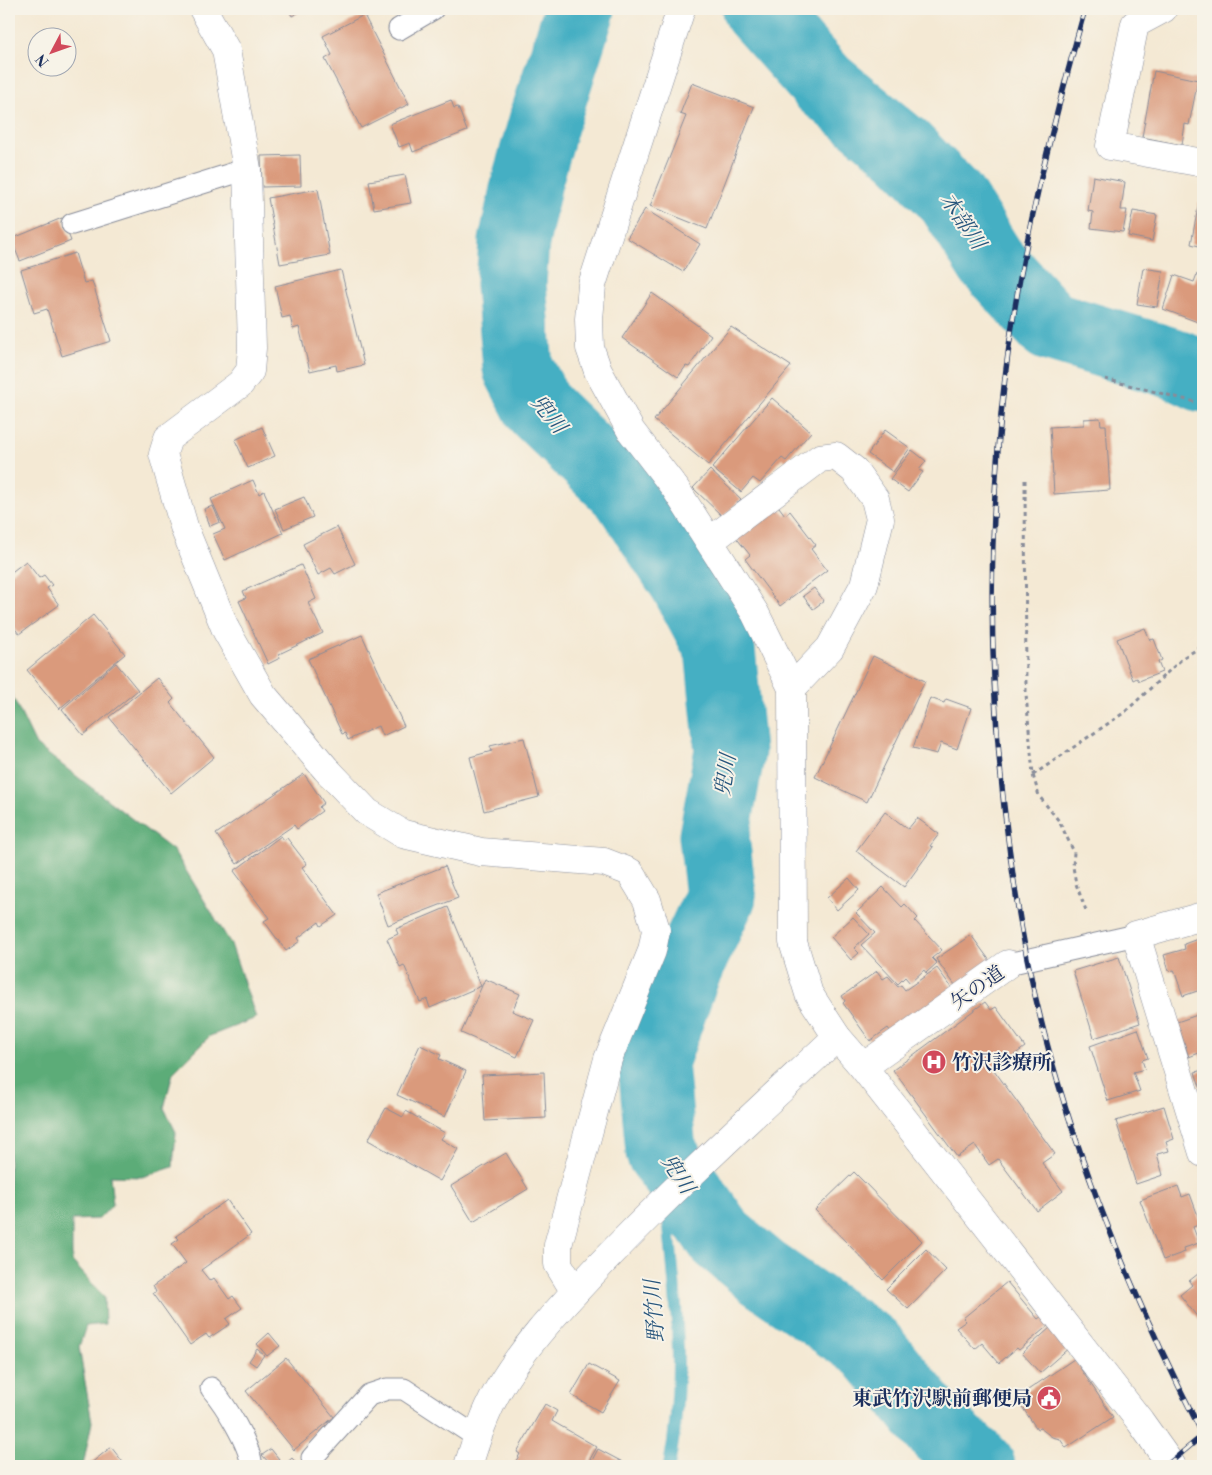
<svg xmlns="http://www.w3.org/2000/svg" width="1212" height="1475" font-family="'Libre Bodoni','Noto Serif JP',serif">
  <rect width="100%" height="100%" fill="#f7f3e8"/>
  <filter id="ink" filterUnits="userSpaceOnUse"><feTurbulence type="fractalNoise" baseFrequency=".02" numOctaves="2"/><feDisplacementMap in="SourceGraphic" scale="10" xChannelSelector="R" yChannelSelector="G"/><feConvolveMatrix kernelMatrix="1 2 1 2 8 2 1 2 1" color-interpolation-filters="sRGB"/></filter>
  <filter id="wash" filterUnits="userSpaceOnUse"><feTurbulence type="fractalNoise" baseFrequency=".0096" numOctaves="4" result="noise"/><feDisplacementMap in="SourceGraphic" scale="20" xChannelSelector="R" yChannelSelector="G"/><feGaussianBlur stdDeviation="1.12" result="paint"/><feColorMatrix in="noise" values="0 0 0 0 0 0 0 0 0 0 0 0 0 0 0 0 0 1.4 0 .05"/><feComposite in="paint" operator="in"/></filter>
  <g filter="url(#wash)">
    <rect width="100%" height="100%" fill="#f4e9d4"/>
    <!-- forest -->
    <polygon fill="#5bac78" stroke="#3b6e6b" points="9,689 36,745 174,851 231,944 256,1018 210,1036 173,1073 164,1108 176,1132 173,1167 142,1177 110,1176 113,1204 99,1219 72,1220 72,1261 104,1297 105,1324 86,1326 79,1347 92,1422 83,1466 9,1466"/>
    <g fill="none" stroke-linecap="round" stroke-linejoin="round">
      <!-- stream -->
      <path stroke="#44afc3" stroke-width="12" d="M661 1152C671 1255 689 1364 669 1466"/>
      <!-- river -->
      <g stroke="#44afc3" stroke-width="71">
        <polyline points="580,9 545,118 527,181 514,242 511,284 518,368 539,409 627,494 684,581 720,649 730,751 714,836 721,896 684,975 653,1062 661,1152 721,1238 763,1273 870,1347 935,1426 980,1466"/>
        <polyline points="757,9 824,84 904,150 951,198 991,262 1050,326 1178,365 1203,377"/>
      </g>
    </g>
    <g id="blocks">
      <!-- building -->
      <g fill="#da9a7b">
        <polygon points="288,9 305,9 292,16"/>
        <polygon points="364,15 409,104 361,128 325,59 332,55 323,36"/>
        <polygon points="1154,71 1198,80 1189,125 1185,124 1182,145 1142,137"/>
        <polygon points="692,83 754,107 707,229 650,206 686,116 680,114"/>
        <polygon points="451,100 454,108 458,107 467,131 413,152 410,143 399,147 390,124"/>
        <polygon points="300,155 301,186 262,187 261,156"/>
        <polygon points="405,175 411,203 374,209 369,181"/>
        <polygon points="1093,176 1125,182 1121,210 1127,210 1123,232 1091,228 1093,212 1088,211"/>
        <polygon points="318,189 330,255 280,264 268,198"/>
        <polygon points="1199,202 1203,203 1203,247 1191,244"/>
        <polygon points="645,209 700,244 683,272 627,238"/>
        <polygon points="1133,211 1157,215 1152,241 1128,236"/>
        <polygon points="62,218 71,241 20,261 11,239"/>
        <polygon points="75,253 84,283 92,281 111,341 62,356 47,309 34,313 21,270"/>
        <polygon points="1143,268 1163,271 1157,307 1137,304"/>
        <polygon points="341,270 364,365 337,371 336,365 310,371 299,327 293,329 290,316 282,318 275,286"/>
        <polygon points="1197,274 1203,277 1203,324 1163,309 1174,275 1194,282"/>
        <polygon points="652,293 711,335 689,367 686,366 678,377 622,338"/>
        <polygon points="731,327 791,366 708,465 654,420"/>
        <polygon points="772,398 811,432 786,461 782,458 760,483 753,478 741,492 712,468"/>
        <polygon points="1100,418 1101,425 1106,425 1110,490 1054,494 1050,427 1084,425 1084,419"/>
        <polygon points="262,427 275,456 248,468 235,440"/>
        <polygon points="885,430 910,448 893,472 868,454"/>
        <polygon points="912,450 926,461 919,470 923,472 908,492 890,479"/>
        <polygon points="710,470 741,499 723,517 693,488"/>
        <polygon points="253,480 259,494 264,491 283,533 225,560 213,534 225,529 211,499"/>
        <polygon points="304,497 313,517 284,529 275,509"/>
        <polygon points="776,503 785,515 790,511 816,545 811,549 827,570 780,606 745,559 750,555 734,535"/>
        <polygon points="213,506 220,522 210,526 204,509"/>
        <polygon points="337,527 355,564 335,574 331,568 318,575 303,544"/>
        <polygon points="26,561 39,578 44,575 52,585 47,588 59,605 19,634 9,621 9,574"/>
        <polygon points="301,565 316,599 308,603 323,633 279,654 280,658 268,664 239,601 246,598 243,591"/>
        <polygon points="814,588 824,601 813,609 803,596"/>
        <polygon points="93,615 125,654 59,709 27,670"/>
        <polygon points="1145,628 1150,640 1154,639 1162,660 1158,662 1162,672 1139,681 1137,678 1133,680 1117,639"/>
        <polygon points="362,635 404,726 382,736 378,726 348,740 345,733 342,734 308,659"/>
        <polygon points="873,656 925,681 867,802 815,777"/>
        <polygon points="116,663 138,690 83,735 62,709"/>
        <polygon points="157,678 174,699 170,703 214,757 171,793 109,717"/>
        <polygon points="930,698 944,703 946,699 971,708 957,749 941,743 937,754 913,748"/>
        <polygon points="524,738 539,797 484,811 470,757 492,751 490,746"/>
        <polygon points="304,774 324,803 319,807 322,811 297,829 294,825 237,864 216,834"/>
        <polygon points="885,812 908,829 917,818 939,834 930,846 933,847 904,887 856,851"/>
        <polygon points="281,836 284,840 287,838 307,864 302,867 337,915 321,926 319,922 298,938 300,941 286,951 264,921 269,918 234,871"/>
        <polygon points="445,866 458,898 388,925 376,893"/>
        <polygon points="849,878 859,890 837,910 827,898"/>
        <polygon points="883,887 902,907 905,904 918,918 915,921 942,950 932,958 937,963 926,973 924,970 910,983 905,977 898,984 861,945 875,933 856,913"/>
        <polygon points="448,907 481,986 430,1008 427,999 420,1002 404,965 400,967 387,939 398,934 396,929"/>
        <polygon points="853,917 869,934 854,948 859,953 851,960 831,937"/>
        <polygon points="971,935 993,965 958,989 936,959"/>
        <polygon points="1203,937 1203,989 1183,996 1174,970 1169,971 1164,955 1185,949 1184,944"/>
        <polygon points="1119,957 1140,1023 1094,1038 1073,971"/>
        <polygon points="937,968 955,992 894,1036 888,1028 870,1041 843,1003 845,1001 842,996 877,971 883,979 888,976 898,987 901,985 905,990"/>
        <polygon points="485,979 520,994 512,1011 534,1020 517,1057 461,1033"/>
        <polygon points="985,1002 991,1010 996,1007 1025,1047 994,1070 1055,1154 1042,1163 1063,1191 1037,1211 998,1159 989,1165 975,1145 957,1157 893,1070"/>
        <polygon points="1203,1013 1203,1063 1199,1053 1189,1057 1177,1022"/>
        <polygon points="1138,1029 1148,1058 1142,1060 1145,1069 1133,1072 1140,1091 1108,1101 1090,1046"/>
        <polygon points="420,1045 441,1055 439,1059 466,1071 445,1117 397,1095"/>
        <polygon points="1203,1070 1203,1095 1195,1072"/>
        <polygon points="544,1072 546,1118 485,1121 482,1075"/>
        <polygon points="1164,1106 1174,1139 1166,1142 1169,1151 1157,1154 1163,1175 1136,1184 1116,1121"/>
        <polygon points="386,1108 403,1117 406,1111 445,1133 441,1139 458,1149 440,1181 368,1140"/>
        <polygon points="506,1153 528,1189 473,1222 451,1186"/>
        <polygon points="854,1172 922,1241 883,1280 815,1210"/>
        <polygon points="1178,1186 1182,1197 1190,1194 1201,1224 1193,1227 1199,1243 1184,1248 1185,1252 1163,1260 1140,1200"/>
        <polygon points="227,1200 251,1234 201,1270 210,1281 214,1278 229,1299 233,1296 242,1308 226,1319 230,1324 209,1338 206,1334 190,1345 153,1293 156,1292 153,1286 186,1263 172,1244 179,1239 176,1236"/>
        <polygon points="926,1249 946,1270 908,1309 886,1289"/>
        <polygon points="1203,1270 1203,1324 1180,1295 1192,1285 1189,1281"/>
        <polygon points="1007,1282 1038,1319 1042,1316 1049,1325 1019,1350 1017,1348 999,1363 982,1343 975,1349 956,1328 966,1321 963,1318"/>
        <polygon points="1051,1327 1070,1347 1040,1373 1022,1353"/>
        <polygon points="269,1333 280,1346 267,1356 257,1344"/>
        <polygon points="257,1349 264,1355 256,1366 249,1361"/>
        <polygon points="286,1358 334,1417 294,1450 246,1391"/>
        <polygon points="1074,1359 1113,1417 1066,1448 1060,1439 1052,1437 1040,1428 1037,1429 1016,1398"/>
        <polygon points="589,1364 620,1381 601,1412 571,1395"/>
        <polygon points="545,1404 557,1411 552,1421 597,1447 586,1466 513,1466 520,1454 517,1452"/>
        <polygon points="111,1447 126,1466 92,1466 90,1464"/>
        <polygon points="271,1449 279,1459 271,1465 262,1455"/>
        <polygon points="598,1449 630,1466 589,1466"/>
        <polygon points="292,1458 299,1466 283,1466"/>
      </g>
    </g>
  </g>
  <g filter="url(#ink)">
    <use href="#blocks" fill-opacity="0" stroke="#888c99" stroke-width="1"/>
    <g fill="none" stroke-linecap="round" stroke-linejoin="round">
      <defs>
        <g id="service">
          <polyline points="399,29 433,9"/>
          <polyline points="72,224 247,169"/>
          <polyline points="1008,964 1136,935"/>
          <path d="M211 1388C226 1406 249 1443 252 1466"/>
          <polyline points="312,1458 369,1395 387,1389 404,1389 477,1437"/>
        </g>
        <g id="minor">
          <polyline points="203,9 226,50 247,169 252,348 250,371 240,384 168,438 163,454 185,530 226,630 263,695 326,769 367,812 403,834 481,852 604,862 630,872 647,900 656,930 652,951 608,1059 558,1245 558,1264 575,1292"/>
          <polyline points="681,9 592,285 589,319 590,348 598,371 631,431 675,488 755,613 792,688 793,942 809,994 837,1037 863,1067 1140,1421 1172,1466"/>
          <polyline points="1163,9 1135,24 1110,146 1203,163"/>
          <polyline points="710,541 820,458 836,456 854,470 875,499 880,519 864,585 830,648 792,688"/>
          <polyline points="1203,916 1136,935 1203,1153"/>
          <polyline points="863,1067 1008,964"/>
        </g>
        <path id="tertiary" d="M468 1466C476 1441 484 1415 497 1392 524 1344 565 1303 602 1263 677 1185 758 1111 837 1037"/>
      </defs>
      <!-- service casing -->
      <use href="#service" stroke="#888c99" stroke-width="23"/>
      <!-- minor casing -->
      <use href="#minor" stroke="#888c99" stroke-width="29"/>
      <!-- tertiary casing -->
      <use href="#tertiary" stroke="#888c99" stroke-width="29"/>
      <!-- path -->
      <g stroke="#888c99" stroke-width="3" stroke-dasharray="4 4" stroke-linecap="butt">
        <polyline points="1105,379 1203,404"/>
        <polyline points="1025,480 1026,694 1033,775 1039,796 1059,821 1074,852 1073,867 1076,884 1087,913"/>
        <polyline points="1033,775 1125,712 1184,657 1203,646"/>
      </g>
      <!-- service -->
      <use href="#service" stroke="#fff" stroke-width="21"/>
      <!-- minor -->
      <use href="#minor" stroke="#fff" stroke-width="28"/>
      <!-- tertiary -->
      <use href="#tertiary" stroke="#fff" stroke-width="28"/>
      <defs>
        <g id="rail">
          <path d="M1085 9C1052 127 1021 247 1006 369 982 565 990 765 1027 958 1060 1124 1126 1284 1203 1435"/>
          <polyline points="1166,1466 1203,1435"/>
        </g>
      </defs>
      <!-- rail casing -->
      <use href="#rail" stroke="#1b2f5e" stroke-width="5.5"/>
      <!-- rail -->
      <use href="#rail" stroke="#f7f3e8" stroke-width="4" stroke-dasharray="11" stroke-linecap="butt"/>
    </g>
  </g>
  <!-- icons -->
  <defs>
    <symbol id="hospital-disc" viewBox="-11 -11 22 22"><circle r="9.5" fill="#d1495b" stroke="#f7f3e8"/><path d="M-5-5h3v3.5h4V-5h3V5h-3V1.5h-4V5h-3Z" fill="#fff"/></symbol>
    <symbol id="civic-disc" viewBox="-11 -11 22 22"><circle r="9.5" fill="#d1495b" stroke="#f7f3e8"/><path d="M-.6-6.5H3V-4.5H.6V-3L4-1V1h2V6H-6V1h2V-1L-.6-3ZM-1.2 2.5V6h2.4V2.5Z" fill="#fff"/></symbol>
  </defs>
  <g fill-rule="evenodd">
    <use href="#hospital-disc" x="920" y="1048" width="28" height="28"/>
    <use href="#civic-disc" x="1035" y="1384" width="28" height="28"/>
  </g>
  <g text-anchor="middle" stroke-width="4" stroke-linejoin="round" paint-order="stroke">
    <!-- street labels -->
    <g font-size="20" fill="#1b2f5e" stroke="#f7f3e8">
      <text transform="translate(977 987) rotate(-35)" y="7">矢の道</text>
    </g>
    <!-- poi labels -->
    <g font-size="20" font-weight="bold" fill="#1b2f5e" stroke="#f7f3e8" text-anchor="start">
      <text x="952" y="1069">竹沢診療所</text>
      <text x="1032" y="1405" text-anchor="end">東武竹沢駅前郵便局</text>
    </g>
    <!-- water labels -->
    <g font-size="21" font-style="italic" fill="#27557c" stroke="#f7f3e8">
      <text transform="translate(963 221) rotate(56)" y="7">木部川</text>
      <text transform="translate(549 414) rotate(51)" y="7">兜川</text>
      <text transform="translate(725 775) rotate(-81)" y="7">兜川</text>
      <text transform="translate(678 1174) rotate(57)" y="7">兜川</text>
      <text transform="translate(654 1311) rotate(-94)" y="7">野竹川</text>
    </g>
  </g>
  <!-- margin -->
  <rect width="1212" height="1475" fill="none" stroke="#f7f3e8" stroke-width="30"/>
  <!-- north arrow -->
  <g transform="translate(52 52) rotate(229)"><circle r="24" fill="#f7f3e8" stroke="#9fa5b1"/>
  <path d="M0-4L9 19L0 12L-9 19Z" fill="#d1495b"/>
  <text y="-8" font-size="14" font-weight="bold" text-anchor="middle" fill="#1b2f5e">N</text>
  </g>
</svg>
